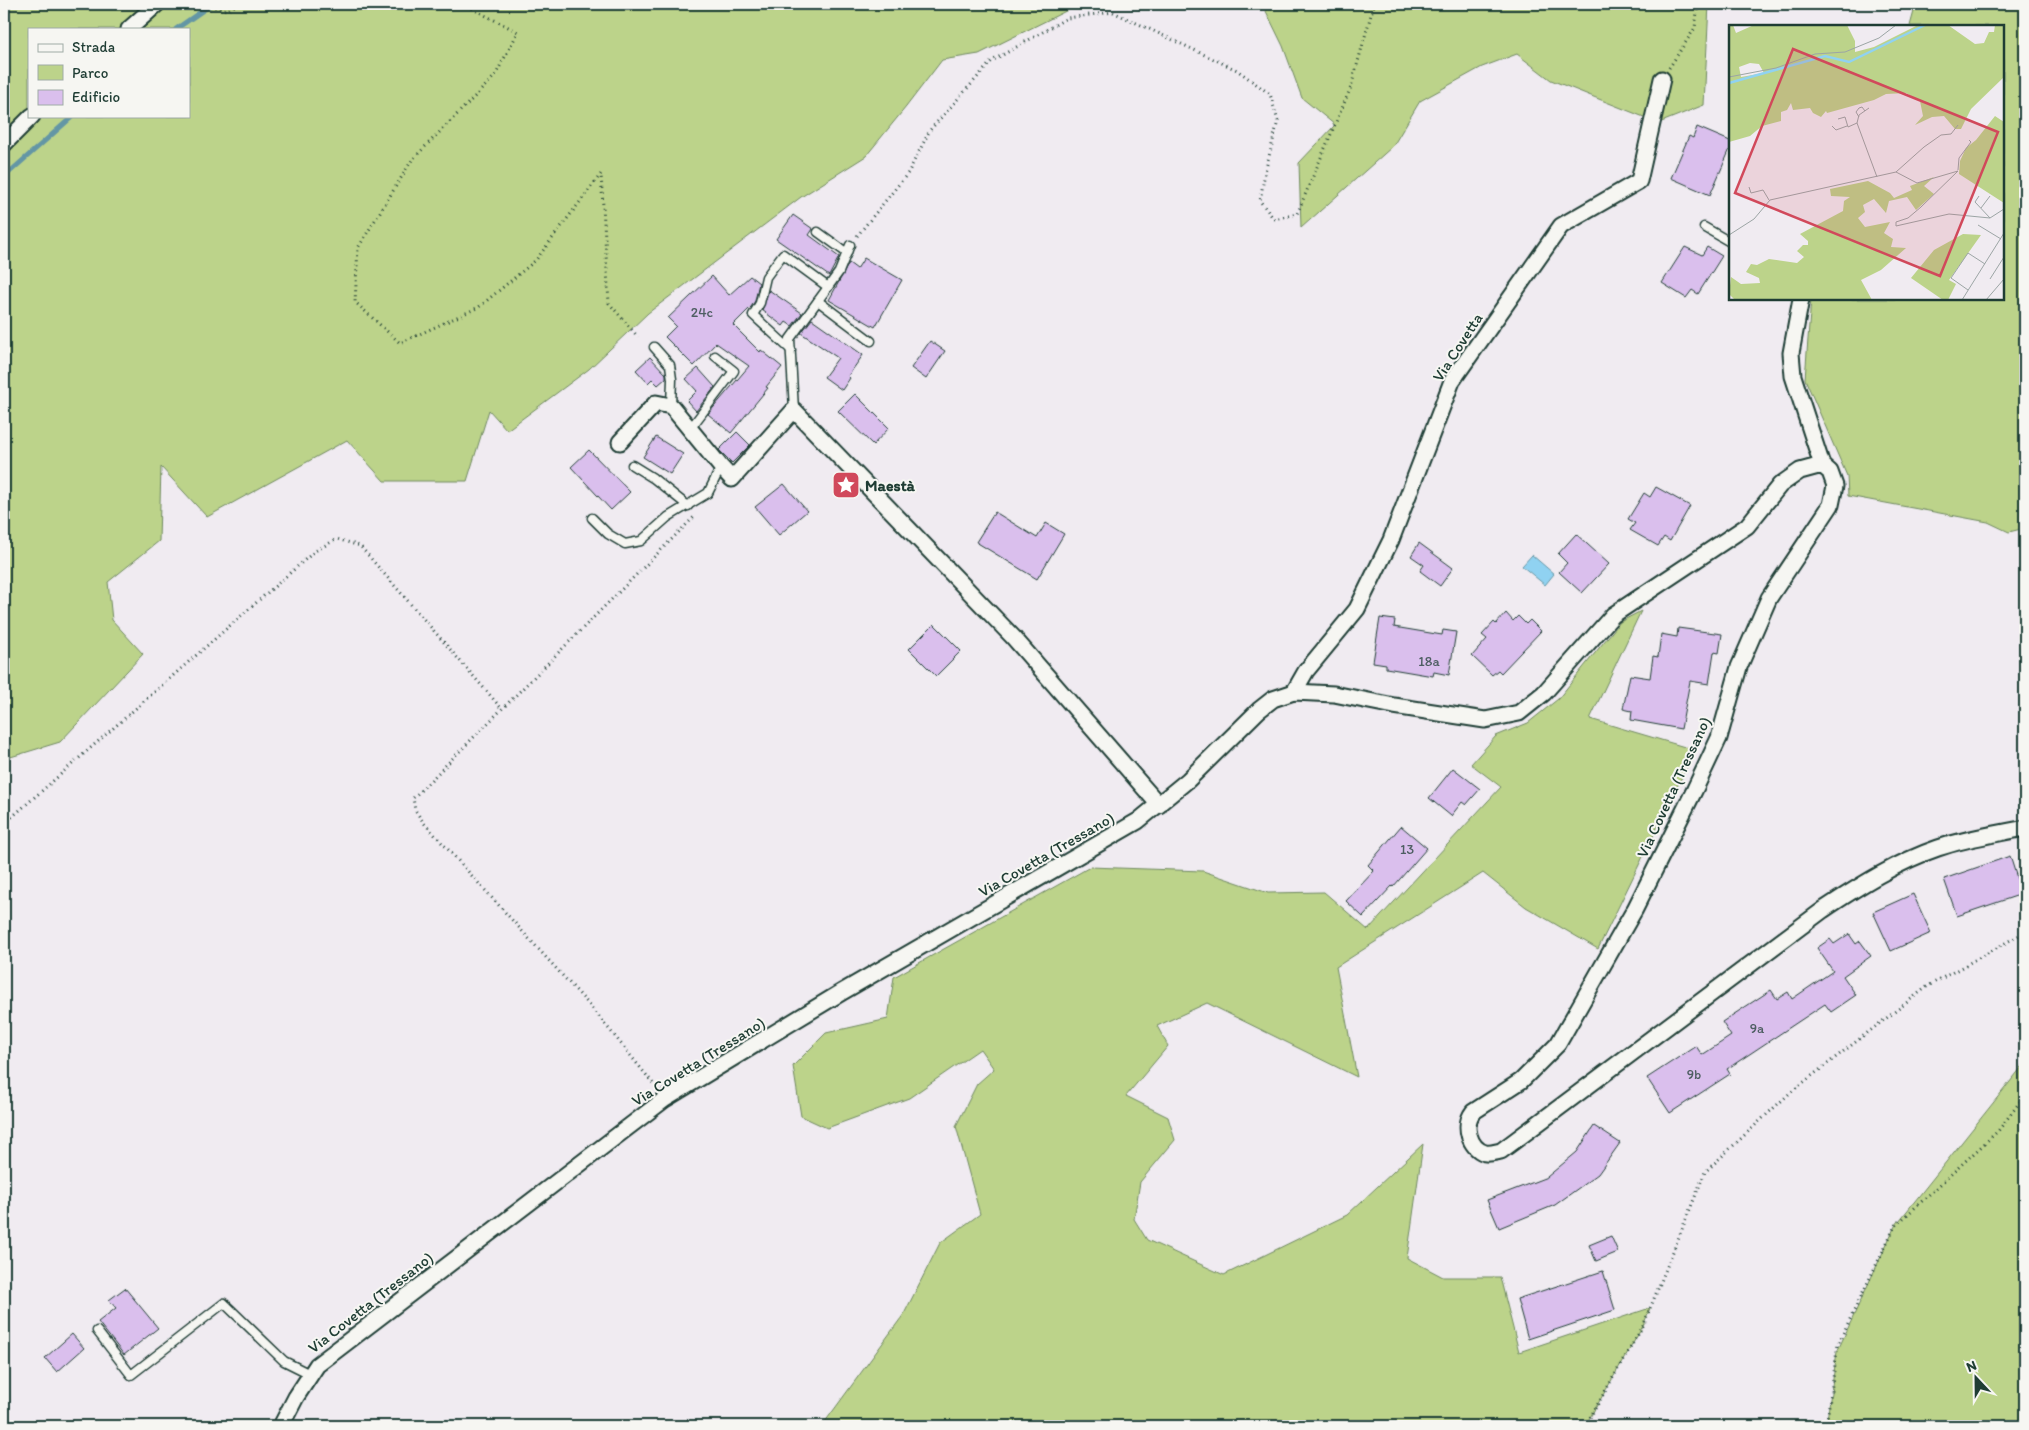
<svg xmlns="http://www.w3.org/2000/svg" width="2029" height="1430" font-family="Itim,sans-serif">
  <rect width="100%" height="100%" fill="#f0ebf1"/>
  <filter id="ink" filterUnits="userSpaceOnUse"><feTurbulence type="fractalNoise" baseFrequency=".02" numOctaves="2"/><feDisplacementMap in="SourceGraphic" scale="10" xChannelSelector="R" yChannelSelector="G"/><feConvolveMatrix kernelMatrix="1 2 1 2 8 2 1 2 1" color-interpolation-filters="sRGB"/></filter>
  <g filter="url(#ink)">
    <!-- green -->
    <g fill="#bcd38a" stroke="#6e885f" fill-rule="evenodd">
      <path d="M4 4H1080L979 54 942 60 906 107 866 156 801 197 648 313 589 369 507 430 489 410 467 481H384L347 440 207 517 161 467 159 541 108 582 112 620 143 654 60 742 4 759ZM29 29H189V116H29Z"/>
      <polygon points="1251,4 1709,4 1704,105 1659,123 1551,80 1517,54 1482,67 1420,101 1393,146 1301,228 1299,163 1335,125 1302,98 1283,46 1264,7"/>
      <polygon points="1916,4 2025,4 2025,528 2009,532 1988,522 1848,496 1847,476 1805,379 1811,299 2003,299 2003,26 1910,26"/>
      <polygon points="1641,611 1590,719 1695,750 1598,949 1526,907 1483,873 1336,967 1357,1077 1207,1003 1157,1026 1168,1046 1126,1096 1168,1117 1175,1140 1140,1182 1134,1219 1147,1240 1224,1275 1347,1215 1423,1144 1407,1258 1443,1277 1500,1277 1519,1352 1650,1308 1643,1326 1585,1426 822,1426 904,1314 940,1243 980,1214 956,1126 977,1084 994,1069 980,1049 909,1098 827,1128 801,1116 793,1066 826,1033 888,1019 894,977 1090,867 1203,871 1268,893 1324,892 1368,930 1501,787 1471,764 1496,736 1528,723 1558,699 1620,622"/>
      <polygon points="2025,1063 2025,1426 1826,1426 1837,1352 1895,1226"/>
    </g>
    <!-- water -->
    <polygon fill="#90d2f1" stroke="#6396a5" points="1532,555 1554,574 1545,585 1522,566"/>
    <g fill="none" stroke-linecap="round" stroke-linejoin="round">
      <!-- stream -->
      <g stroke="#6396a5" stroke-width="5">
        <polyline points="176,29 212,4"/>
        <polyline points="4,177 73,116"/>
      </g>
    </g>
    <!-- building -->
    <g fill="#dabfed" stroke="#1f3d34">
      <polygon points="1697,127 1730,141 1730,149 1710,195 1671,178 1689,136 1693,138"/>
      <polygon points="793,215 813,229 809,235 839,257 829,276 776,239"/>
      <polygon points="1685,247 1702,255 1707,247 1722,256 1698,294 1692,290 1686,298 1662,283"/>
      <polygon points="864,258 902,280 875,327 829,300 849,263 857,269"/>
      <polygon points="712,276 729,295 750,276 759,283 755,301 751,307 733,325 760,352 761,350 782,367 766,387 768,388 731,433 708,414 749,366 716,343 694,366 665,337 676,326 668,318"/>
      <polygon points="769,290 802,313 792,326 786,322 783,326 762,310"/>
      <polygon points="812,319 863,355 848,376 850,378 842,390 824,377 838,358 801,333"/>
      <polygon points="930,341 945,351 926,379 911,368"/>
      <polygon points="650,357 666,374 666,378 658,385 652,379 648,383 636,370"/>
      <polygon points="698,368 715,387 696,411 687,401 697,391 686,379"/>
      <polygon points="855,394 889,428 873,445 838,411"/>
      <polygon points="737,432 750,445 732,463 719,450"/>
      <polygon points="656,437 683,454 670,474 643,457"/>
      <polygon points="589,450 630,492 611,510 571,467"/>
      <polygon points="784,484 807,511 779,535 755,507"/>
      <polygon points="1656,487 1690,506 1670,541 1664,537 1658,546 1630,530 1635,523 1628,519 1644,493 1650,497"/>
      <polygon points="995,512 1037,538 1046,523 1064,534 1037,579 976,542"/>
      <polygon points="1576,534 1609,564 1582,593 1559,572 1567,563 1558,554"/>
      <polygon points="1419,543 1453,568 1440,586 1420,571 1424,565 1411,556"/>
      <polygon points="1506,613 1513,621 1518,616 1526,624 1530,620 1541,631 1501,673 1498,670 1492,675 1472,656 1487,639 1482,635 1494,622 1496,624"/>
      <polygon points="1380,618 1395,620 1394,627 1442,635 1443,630 1456,632 1449,675 1434,672 1433,676 1386,668 1386,664 1373,662"/>
      <polygon points="934,624 961,651 936,676 909,649"/>
      <polygon points="1678,628 1722,634 1719,653 1714,652 1709,684 1690,681 1681,729 1631,720 1632,711 1623,709 1630,675 1650,678 1653,656 1658,657 1661,634 1677,637"/>
      <polygon points="1453,768 1480,789 1466,805 1462,802 1451,816 1429,798"/>
      <polygon points="1401,826 1427,848 1393,887 1392,886 1363,917 1346,901 1374,871 1368,865"/>
      <polygon points="2010,856 2022,894 1957,916 1944,879"/>
      <polygon points="1913,894 1931,933 1891,951 1873,912"/>
      <polygon points="1849,934 1856,944 1860,941 1871,956 1843,976 1856,995 1831,1012 1825,1004 1727,1069 1730,1074 1670,1113 1647,1078 1696,1046 1702,1055 1731,1036 1722,1022 1771,990 1777,999 1788,992 1792,999 1833,971 1817,948 1830,939 1834,944"/>
      <polygon points="1594,1126 1620,1143 1598,1174 1555,1205 1499,1228 1487,1200 1547,1177 1577,1152"/>
      <polygon points="1611,1236 1618,1252 1596,1261 1589,1245"/>
      <polygon points="1603,1271 1615,1310 1528,1339 1517,1299"/>
      <polygon points="125,1288 158,1328 124,1355 98,1322 116,1308 109,1300"/>
      <polygon points="72,1334 84,1348 57,1372 45,1358"/>
    </g>
    <g fill="none" stroke-linecap="round" stroke-linejoin="round">
      <defs>
        <g id="service">
          <polyline points="1704,227 1730,242"/>
          <polyline points="818,232 847,253"/>
          <polyline points="818,301 871,341"/>
          <polyline points="654,347 670,365 672,379 671,406"/>
          <polyline points="791,350 753,315 760,303 766,277 783,254 828,287"/>
          <polyline points="794,410 790,339 839,272 850,245"/>
          <polyline points="690,429 734,371 715,356"/>
          <polyline points="632,465 653,478 688,506"/>
          <polyline points="592,518 608,534 625,544 641,541 668,517 708,493 721,467"/>
          <polyline points="97,1331 131,1375 224,1303 284,1361 310,1374"/>
        </g>
        <g id="minor">
          <polyline points="129,29 157,4"/>
          <polyline points="4,144 32,116"/>
          <polyline points="1801,299 1791,353 1793,376 1822,465"/>
          <polyline points="620,442 656,403 671,406 721,467 732,479 794,410 1013,637 1159,805"/>
          <polyline points="1294,692 1306,671 1357,609 1391,540 1452,381 1561,226 1639,181 1662,79"/>
          <path d="M281 1426 296 1397 317 1365 665 1099 842 992 1138 821 1188 780 1259 710 1273 699 1294 692 1334 694 1394 706 1485 720 1519 713 1544 693 1613 615 1747 526 1780 485 1800 471 1822 465 1830 472 1835 486 1831 505 1769 598 1739 667 1719 738 1694 791 1635 909 1558 1044 1521 1081 1473 1112C1463 1125 1469 1148 1485 1153 1490 1154 1496 1152 1501 1151L1823 910C1859 886 1897 862 1938 848 1966 838 1997 834 2025 828"/>
        </g>
      </defs>
      <!-- service casing -->
      <use href="#service" stroke="#1f3d34" stroke-width="11"/>
      <!-- minor casing -->
      <use href="#minor" stroke="#1f3d34" stroke-width="19"/>
      <!-- path -->
      <g stroke="#1f3d34" stroke-width="3" stroke-dasharray="1 4" stroke-linecap="butt">
        <polyline points="200,4 228,10 237,4"/>
        <polyline points="463,4 518,32 495,76 412,160 358,248 355,302 400,343 479,307 536,260 601,174 609,303 638,337"/>
        <polyline points="1669,68 1695,28 1698,4"/>
        <polyline points="857,236 908,173 930,130 992,61 1067,18 1113,12 1237,70 1270,94 1278,121 1265,172 1260,201 1274,219 1297,214 1351,87 1374,4"/>
        <polyline points="4,824 315,551 337,539 360,546 502,709"/>
        <polyline points="656,1087 592,1008 424,823 415,810 413,798 694,517"/>
        <polyline points="1585,1426 1643,1326 1705,1172 1791,1092 1928,986 2025,932"/>
        <polyline points="1826,1426 1838,1344 1895,1226 1998,1131 2025,1095"/>
      </g>
      <!-- service -->
      <use href="#service" stroke="#f6f6f2" stroke-width="8"/>
      <!-- minor -->
      <use href="#minor" stroke="#f6f6f2" stroke-width="15"/>
    </g>
  </g>
  <!-- icons -->
  <defs>
    <symbol id="sight-square" viewBox="-11 -11 22 22"><rect x="-9" y="-9" width="18" height="18" rx="4" fill="#d1495b" stroke="#f6f6f2"/><path d="M0-6L1.8-2.2L6-1.7L2.9 1.2L3.7 5.4L0 3.3L-3.7 5.4L-2.9 1.2L-6-1.7L-1.8-2.2Z" fill="#fff"/></symbol>
  </defs>
  <g fill-rule="evenodd">
    <use href="#sight-square" x="830" y="469" width="32" height="32"/>
  </g>
  <g text-anchor="middle" stroke-width="4" stroke-linejoin="round" paint-order="stroke">
    <!-- number labels -->
    <g font-size="14" fill="#4e5e62">
      <text x="702" y="317">24c</text>
      <text x="1429" y="666">18a</text>
      <text x="1407" y="854">13</text>
      <text x="1757" y="1033">9a</text>
      <text x="1694" y="1079">9b</text>
    </g>
    <!-- street labels -->
    <g font-size="16" fill="#1f3d34" stroke="#f6f6f2">
      <text transform="translate(1457 347) rotate(-57)" y="6">Via Covetta</text>
      <text transform="translate(1673 787) rotate(-65)" y="6">Via Covetta (Tressano)</text>
      <text transform="translate(1046 854) rotate(-30)" y="6">Via Covetta (Tressano)</text>
      <text transform="translate(698 1061) rotate(-32)" y="6">Via Covetta (Tressano)</text>
      <text transform="translate(370 1302) rotate(-38)" y="6">Via Covetta (Tressano)</text>
    </g>
    <!-- poi labels -->
    <g font-size="16" font-weight="bold" fill="#1f3d34" stroke="#f6f6f2" text-anchor="start">
      <text x="865" y="491">Maestà</text>
    </g>
  </g>
  <!-- overview -->
  <g transform="translate(1729 25)">
    <rect width="275" height="275" fill="#f0ebf1"/>
    <path d="M0 0H4L7 8 25 0H118L126 16V27L145 22 189 0H219L246 19 255 18 260 7H265L266 0H275V52L242 84 232 104H226L215 91 203 92 186 100 194 91 191 76 177 68 157 69 145 75 98 88 97 86 92 92 84 88 81 83 64 85 62 78 58 85 52 87V96L33 101 21 111 0 117ZM21 38 30 39 35 48 12 52 10 42ZM266 91 275 97V178L230 149 231 136 237 123 247 115ZM205 152 195 161 205 169 187 185 178 172 160 176 157 188 145 174 134 180 136 187 129 193 136 202 161 197 155 208 164 214 162 222 177 223 152 245 132 255 143 275H6L0 269 2 252 12 259 31 258 30 253 17 247 22 239 28 240 40 234 68 238 75 232 68 226 74 220H79V216L71 209 114 186 115 176 121 172 102 171 101 164 139 156 161 168 165 173 183 165 181 161ZM234 209 252 210 220 255 227 259 219 275H214L182 253 205 225Z" fill="#bcd38a" fill-rule="evenodd"/>
    <path fill="none" stroke="#90d2f1" stroke-width="2.5" d="M0 58 96 31 120 37 196 0"/>
    <path fill="none" stroke="#9ca5a5" stroke-width="1" d="M0 52 47 43 86 29 116 27 150 13 167 0M130 92 127 87 130 83 133 82 136 86M109 94 116 92 119 102 128 98 148 152M128 98 130 90 140 83M103 101 107 105 118 101M229 145 230 133 242 117 240 115M167 147 188 158 229 146 192 182 179 193 167 197V201L220 189 261 193 275 184M20 162 22 168 34 165 40 175M250 171 246 177 261 193M252 183 261 171M249 200 272 214M0 210 25 194 41 175 167 147 195 122 212 110 222 109 229 100M261 254 275 232M239 265 222 253 239 228 256 239M233 275 275 208M257 275 275 254"/>
    <path fill="#d1495b" fill-opacity="0.15" stroke="#d1495b" stroke-width="2.5" d="M64 24 269 107 211 251 6 168Z"/>
    <rect width="275" height="275" fill="none" stroke="#1f3d34" stroke-width="2.5"/>
  </g>
  <!-- margin -->
  <rect width="2029" height="1430" fill="none" stroke="#f6f6f2" stroke-width="20"/>
  <rect x="10" y="10" width="2009" height="1410" fill="none" stroke="#1f3d34" stroke-width="2" filter="url(#ink)"/>
  <!-- legend -->
  <rect x="28" y="28" width="162" height="90" fill="#f6f6f2" stroke="#a0aca6"/>
  <rect x="38" y="44" width="25" height="8" fill="#f6f6f2" stroke="#a0aca6"/>
  <text x="72" y="52" font-size="15" fill="#1f3d34">Strada</text>
  <rect x="38" y="65" width="25" height="15" fill="#bcd38a" stroke="#a0aca6"/>
  <text x="72" y="78" font-size="15" fill="#1f3d34">Parco</text>
  <rect x="38" y="90" width="25" height="15" fill="#dabfed" stroke="#a0aca6"/>
  <text x="72" y="102" font-size="15" fill="#1f3d34">Edificio</text>
  <!-- north arrow -->
  <g transform="translate(1976 1378) rotate(338)" stroke="#f6f6f2" stroke-width="4" paint-order="stroke">
  <path d="M0-4L9 19L0 12L-9 19Z" fill="#1f3d34"/>
  <text y="-8" font-size="14" font-weight="bold" text-anchor="middle" fill="#1f3d34">N</text>
  </g>
</svg>
